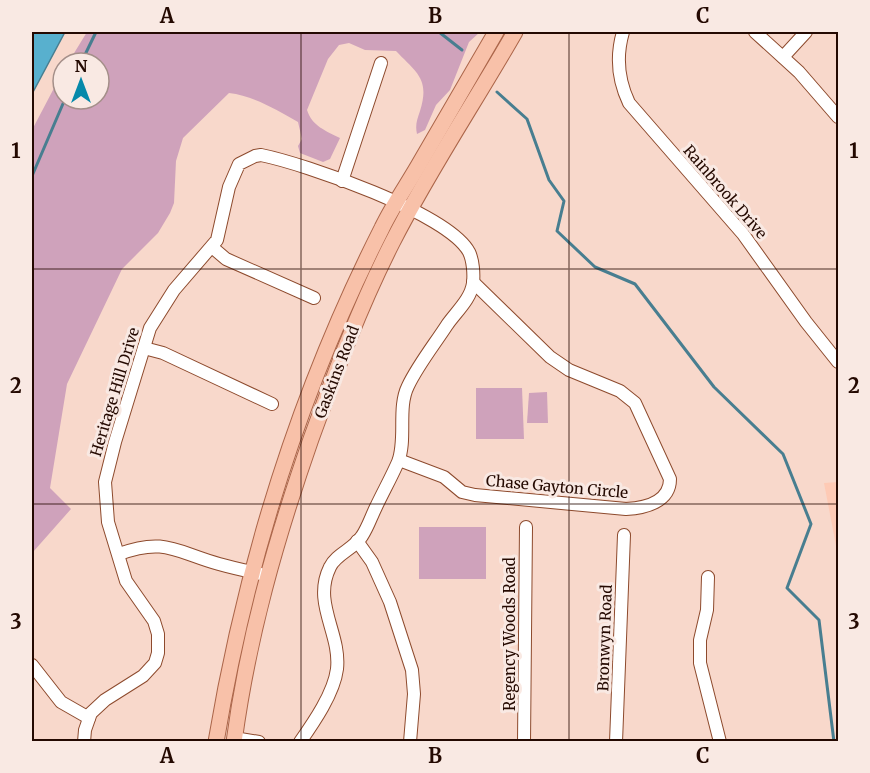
<svg xmlns="http://www.w3.org/2000/svg" width="870" height="773" font-family="Merriweather,serif">
  <rect width="100%" height="100%" fill="#f8d8cb"/>
  <!-- built -->
  <polygon fill="#fecab5" points="838,482 838,556 824,483"/>
  <!-- green -->
  <g fill="#cfa2bb">
    <path d="M87 32H480L469 42 450 90 436 105 425 130 417 134C415 125 417 120 420 111 430 79 417 73 396 51L365 50 349 43 339 45 328 59 307 110C312 126 326 131 340 138L330 159 323 162 300 153 298 146 302 139 298 122C277 110 254 96 229 93L183 138 176 161 174 203 170 213 158 233 122 269 67 384 50 488 71 509 33 552 32 130 63 71V99H99V63H68Z"/>
    <polygon points="476,388 522,388 524,439 476,439"/>
    <polygon points="547,392 548,423 527,423 529,393"/>
    <rect x="419" y="527" width="67" height="52"/>
  </g>
  <!-- water -->
  <polygon fill="#58b0ce" stroke="#487e90" stroke-width="1.5" points="32,32 65,32 32,94"/>
  <g fill="none" stroke-linecap="round" stroke-linejoin="round">
    <!-- stream -->
    <g stroke="#487e90" stroke-width="3">
      <polyline points="439,32 462,50"/>
      <polyline points="81,63 96,32"/>
      <polyline points="497,92 527,119 549,180 564,201 557,231 595,267 635,284 714,387 783,454 811,524 787,588 819,620 834,742"/>
      <polyline points="32,176 65,99"/>
    </g>
    <defs>
      <g id="minor">
        <path d="M623 32C616 56 618 80 629 103L743 234 806 322 838 362"/>
        <polyline points="755,32 799,72 838,117"/>
        <polyline points="783,57 806,32"/>
        <polyline points="342,181 381,63"/>
        <polyline points="212,247 226,259 314,298"/>
        <polyline points="144,348 163,353 272,404"/>
        <path d="M399 460 444 477 462 492 475 495 626 509C645 508 670 502 670 479L635 403 620 391 569 370 550 357 473 282"/>
        <polyline points="357,541 372,562 390,602 412,670 414,694 410,742"/>
        <path d="M119 554C165 537 176 552 219 564 233 568 247 571 261 574"/>
        <polyline points="708,577 707,610 700,640 700,663 720,742"/>
        <polyline points="32,665 61,702 89,718"/>
        <polyline points="234,738 259,742"/>
        <path d="M84 742 85 730 91 713 105 700 143 676 155 663 158 653V634L154 621 126 581 108 522 105 482 115 442 150 328 174 290 217 240 229 187 239 164 255 156 261 155C305 164 448 213 469 252 473 260 474 274 473 283 471 299 456 312 447 325 434 345 418 365 408 386 397 408 407 439 398 462 391 478 383 492 376 507 371 517 368 527 362 536 354 549 336 554 330 567 312 603 341 633 337 669 334 693 314 722 300 742"/>
        <polyline points="524,742 526,527"/>
        <polyline points="616,742 624,535"/>
      </g>
      <g id="major">
        <path d="M216 742C246 563 300 390 382 228 393 205 408 184 421 161 446 118 471 75 496 32"/>
        <path d="M234 742C248 637 276 539 311 439 335 373 360 306 392 243 429 170 475 102 515 32"/>
      </g>
    </defs>
    <!-- minor casing -->
    <use href="#minor" stroke="#8d4a2d" stroke-width="14"/>
    <!-- major casing -->
    <use href="#major" stroke="#ab6549" stroke-width="17"/>
    <!-- minor -->
    <use href="#minor" stroke="#fff" stroke-width="12"/>
    <!-- major -->
    <use href="#major" stroke="#f8c1a9" stroke-width="15"/>
  </g>
  <!-- grid -->
  <path fill="none" stroke="#240901" stroke-width="1.5" stroke-opacity="0.55" d="M301 32V742M569 32V742M32 269H838M32 504H838"/>
  <g text-anchor="middle" stroke-width="6" stroke-linejoin="round" paint-order="stroke">
    <!-- street labels -->
    <g font-size="15" fill="#240901" stroke="#f9e9e3">
      <text transform="translate(725 192) rotate(49)" y="5">Rainbrook Drive</text>
      <text transform="translate(337 372) rotate(-69)" y="5">Gaskins Road</text>
      <text transform="translate(115 392) rotate(-73)" y="5">Heritage Hill Drive</text>
      <text transform="translate(557 487) rotate(5)" y="5">Chase Gayton Circle</text>
      <text transform="translate(510 634) rotate(-90)" y="5">Regency Woods Road</text>
      <text transform="translate(605 638) rotate(-88)" y="5">Bronwyn Road</text>
    </g>
  </g>
  <!-- border -->
  <rect width="870" height="773" fill="none" stroke="#f9e9e3" stroke-width="66"/>
  <!-- north arrow -->
  <g transform="translate(81 81)"><circle r="28" fill="#f9e9e3" stroke="#a48f89" stroke-width="1.5"/>
  <path d="M0-4.5L10 22L0 15L-10 22Z" fill="#0689aa"/>
  <text y="-9" font-size="16" font-weight="bold" text-anchor="middle" fill="#240901">N</text>
  </g>
  <rect x="33" y="33" width="804" height="707" fill="none" stroke="#240901" stroke-width="2"/>
  <g font-size="20" text-anchor="middle" font-weight="bold" fill="#240901">
    <text x="167" y="23">A</text>
    <text x="435" y="23">B</text>
    <text x="703" y="23">C</text>
    <text x="16" y="158">1</text>
    <text x="854" y="158">1</text>
    <text x="16" y="393">2</text>
    <text x="854" y="393">2</text>
    <text x="16" y="629">3</text>
    <text x="854" y="629">3</text>
    <text x="167" y="763">A</text>
    <text x="435" y="763">B</text>
    <text x="703" y="763">C</text>
  </g>
</svg>
